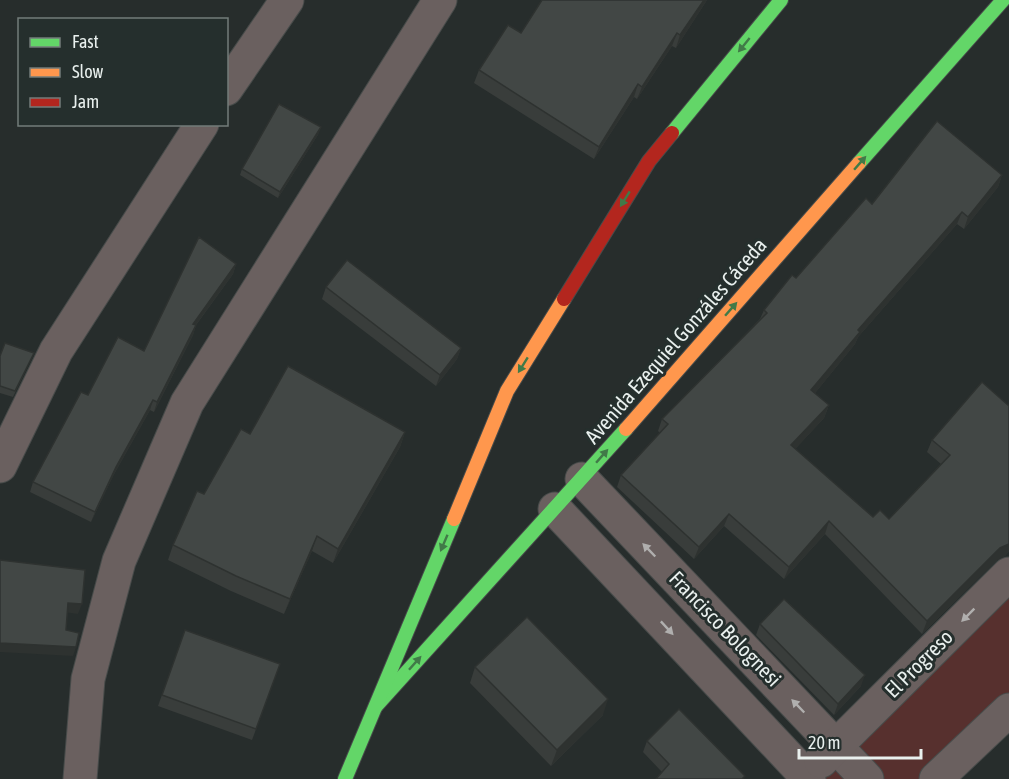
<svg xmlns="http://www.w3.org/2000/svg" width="1009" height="779" font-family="'Asap Condensed',sans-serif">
  <rect width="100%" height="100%" fill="#272d2c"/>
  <!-- green -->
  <polygon fill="#57302e" points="1009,589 1009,699 924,779 823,779"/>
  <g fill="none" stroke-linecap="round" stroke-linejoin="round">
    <defs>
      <g id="street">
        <polyline points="226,89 287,0"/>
        <polyline points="0,466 56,351 202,124"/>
        <polyline points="582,479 867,779"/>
        <polyline points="555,509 809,779"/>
        <polyline points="821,761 1009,574"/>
        <polyline points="80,779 88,679 119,561 187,403 440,0"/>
        <polyline points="936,779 1009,710"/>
      </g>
      <g id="fast">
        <polyline points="672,133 781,0"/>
        <polyline points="859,163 1003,0"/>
        <polyline points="376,706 626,429"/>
        <polyline points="345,779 454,519"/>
      </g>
      <g id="slow">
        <polyline points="626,429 859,163"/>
        <polyline points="454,519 507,391 564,299"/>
      </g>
      <polyline id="jam" points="564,299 649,161 672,133"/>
    </defs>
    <!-- street casing -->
    <use href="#street" stroke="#474b4a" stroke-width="35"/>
    <!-- fast casing -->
    <use href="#fast" stroke="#474b4a" stroke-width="16"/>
    <!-- slow casing -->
    <use href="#slow" stroke="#474b4a" stroke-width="16"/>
    <!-- jam casing -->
    <use href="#jam" stroke="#474b4a" stroke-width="16"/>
    <!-- street -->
    <use href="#street" stroke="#6a605f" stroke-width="33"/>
    <!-- fast -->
    <use href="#fast" stroke="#63d668" stroke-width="14"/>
    <!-- slow -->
    <use href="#slow" stroke="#ff974d" stroke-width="14"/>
    <!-- jam -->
    <use href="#jam" stroke="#b3261e" stroke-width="14"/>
  </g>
  <!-- wall -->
  <g fill="#393d3b">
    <polygon points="707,0 676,48 672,46 637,99 634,97 594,159 474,83 479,70 521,33"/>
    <polygon points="319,133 278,198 240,175 242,169"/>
    <polygon points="1002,175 998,187 964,229 957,224 858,337 855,344 815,393 829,405 824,418 795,449 873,517 889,519 941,464 927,452 932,440 1009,406 1009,551 1005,556 996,561 922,634 825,534 784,579 724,526 694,559 617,487 621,475 660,433 658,431 662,419 760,319 764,310 872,204"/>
    <polygon points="236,264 233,274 196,325 193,335 154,412 150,410 113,476 91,522 30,492 33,482 88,395 144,351"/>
    <polygon points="326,287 461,348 457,359 436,386 322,299"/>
    <polygon points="0,356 31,359 13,397 0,393"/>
    <polygon points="405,432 400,447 333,563 312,551 284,614 231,591 168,560 173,545 204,494 250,434"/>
    <polygon points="760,624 861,686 834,715 756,635"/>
    <polygon points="185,630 280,664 252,740 158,706"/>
    <polygon points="475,667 603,715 551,766 470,683"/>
    <polygon points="647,741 744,779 662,772 643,752"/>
  </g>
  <!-- shaded-wall -->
  <g fill="#2e3230">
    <polygon points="704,0 707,0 676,48 680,35"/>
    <polygon points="677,33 672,46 637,99 642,87"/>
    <polygon points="638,84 634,97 594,159 599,147"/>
    <polygon points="321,127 319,133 278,198 280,192"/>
    <polygon points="1002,175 998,187 964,229 968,217"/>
    <polygon points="962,212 957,224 858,337 855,344 807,403 811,390 858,330"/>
    <polygon points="236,264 233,274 190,333 193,324"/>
    <polygon points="196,325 193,335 154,412 157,402"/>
    <polygon points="461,348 457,359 436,386 440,375"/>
    <polygon points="153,400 150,410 113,476 91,522 95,512 116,467"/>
    <polygon points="829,405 824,418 787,458 791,445"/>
    <polygon points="405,432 400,447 333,563 338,549"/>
    <polygon points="729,514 724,526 694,559 699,547"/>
    <polygon points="829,521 825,534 784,579 789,567"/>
    <polygon points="317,536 312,551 284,614 290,599"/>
    <polygon points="1009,544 1009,551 1005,556 996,561 922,634 927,621 1000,548"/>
    <polygon points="68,603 82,604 78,614 64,612"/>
    <polygon points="0,643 76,647 73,656 0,652"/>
    <polygon points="865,675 861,686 834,715 838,704"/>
    <polygon points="608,699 603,715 551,766 557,750"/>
  </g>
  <!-- building -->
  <g fill="#424745" stroke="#2e3230" stroke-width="1.5">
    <polygon points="542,0 704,0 680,35 677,33 642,87 638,84 599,147 479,70 508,25 521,33"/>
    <polygon points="279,104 321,127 280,192 242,169"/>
    <polygon points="937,121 1002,175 968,217 962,212 858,330 860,332 811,390 829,405 791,445 873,517 880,510 889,519 950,455 932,440 982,382 1009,406 1009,544 1000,548 927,621 829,521 789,567 729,514 699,547 621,475 668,424 662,419 767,313 764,310 792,275 796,278 866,198 872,204"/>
    <polygon points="199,237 236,264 193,324 196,325 157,402 153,400 116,467 95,512 33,482 81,392 88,395 118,337 144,351"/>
    <polygon points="347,260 461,348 440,375 326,287"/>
    <polygon points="5,343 34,353 15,391 0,386 0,356"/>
    <polygon points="288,366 405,432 338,549 317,536 290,599 236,576 173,545 197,491 204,494 241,429 250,434"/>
    <polygon points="0,560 85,570 82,604 68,603 66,630 79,633 76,647 0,643"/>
    <polygon points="784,599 865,675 838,704 760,624"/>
    <polygon points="527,617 608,699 557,750 475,667"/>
    <polygon points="185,630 280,664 256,729 162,695"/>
    <polygon points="679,709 745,776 742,779 656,779 669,764 647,741"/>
  </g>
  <!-- one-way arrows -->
  <defs><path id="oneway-solid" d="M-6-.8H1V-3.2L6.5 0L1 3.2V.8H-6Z" transform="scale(1.5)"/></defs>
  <g fill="#417a48">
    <use href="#oneway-solid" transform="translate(744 45) rotate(129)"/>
    <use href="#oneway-solid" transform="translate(860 163) rotate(-49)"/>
    <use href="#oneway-solid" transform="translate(625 199) rotate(122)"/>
    <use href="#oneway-solid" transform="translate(731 309) rotate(-49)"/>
    <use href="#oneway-solid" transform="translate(523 365) rotate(122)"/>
    <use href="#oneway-solid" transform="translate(602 456) rotate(-49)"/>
    <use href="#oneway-solid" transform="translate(444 543) rotate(113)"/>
    <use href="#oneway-solid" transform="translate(415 663) rotate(-48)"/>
  </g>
  <g fill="#b0afae">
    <use href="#oneway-solid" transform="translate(649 550) rotate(-134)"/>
    <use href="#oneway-solid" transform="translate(968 615) rotate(135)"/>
    <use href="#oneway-solid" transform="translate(667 628) rotate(47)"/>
    <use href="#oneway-solid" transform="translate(798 706) rotate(-134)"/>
  </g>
  <g text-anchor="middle" stroke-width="6" stroke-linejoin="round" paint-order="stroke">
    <!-- street labels -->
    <g font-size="21" fill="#e9f0ee" stroke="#252f2d">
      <text transform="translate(676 341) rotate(-49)" y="7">Avenida Ezequiel Gonzáles Cáceda</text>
      <text transform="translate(725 629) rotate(46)" y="7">Francisco Bolognesi</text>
      <text transform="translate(919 664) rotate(-45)" y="7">El Progreso</text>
    </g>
  </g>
  <!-- legend -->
  <rect x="18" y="18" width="210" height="108" fill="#252f2d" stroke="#737c7a" stroke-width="1.5"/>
  <rect x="30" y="38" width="30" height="9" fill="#63d668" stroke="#737c7a" stroke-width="1.5"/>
  <text x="72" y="48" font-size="18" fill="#e9f0ee">Fast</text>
  <rect x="30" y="68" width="30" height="9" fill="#ff974d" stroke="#737c7a" stroke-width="1.5"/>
  <text x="72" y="78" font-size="18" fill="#e9f0ee">Slow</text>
  <rect x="30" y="98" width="30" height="9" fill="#b3261e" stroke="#737c7a" stroke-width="1.5"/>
  <text x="72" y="108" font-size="18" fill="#e9f0ee">Jam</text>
  <!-- scale -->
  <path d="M799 749v9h122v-9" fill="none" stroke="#e9f0ee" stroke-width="3"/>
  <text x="808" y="749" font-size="18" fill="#e9f0ee" stroke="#252f2d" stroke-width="4.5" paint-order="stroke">20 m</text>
</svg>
